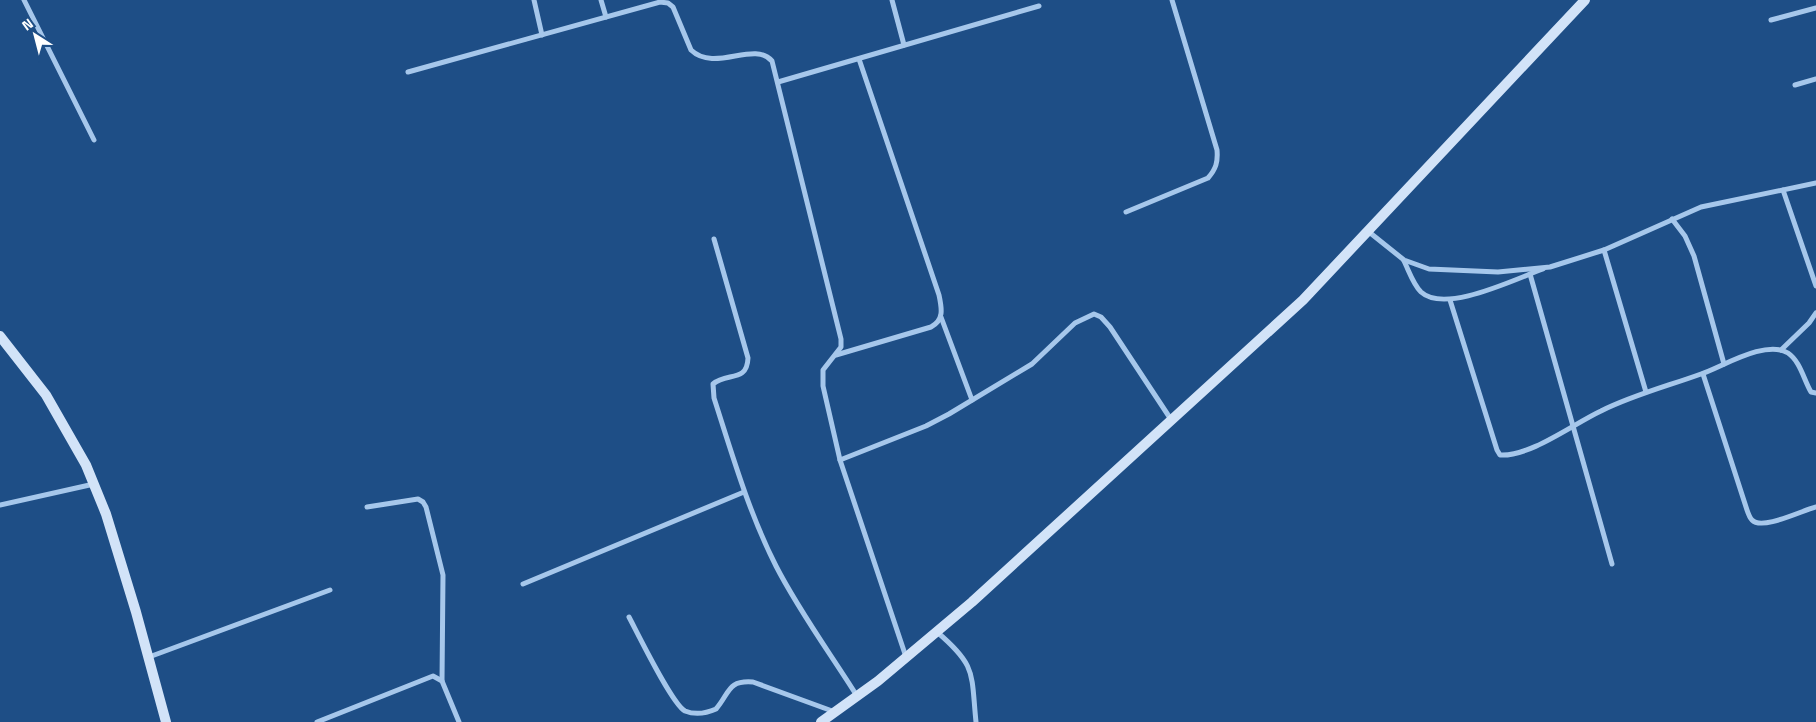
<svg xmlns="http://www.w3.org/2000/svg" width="1816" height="722" font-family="'Titillium Web',sans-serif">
  <rect width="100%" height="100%" fill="#1e4e86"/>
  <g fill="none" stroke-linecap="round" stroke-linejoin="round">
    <!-- street -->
    <g stroke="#a6c7eb" stroke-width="5">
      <polyline points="24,0 94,140"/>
      <polyline points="534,0 542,35"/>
      <polyline points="601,0 606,17"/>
      <polyline points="892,0 904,45"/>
      <polyline points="1771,20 1816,8"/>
      <path d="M408 72 660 2 668 3 673 7 691 50C715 73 754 40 772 61L841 339V347L823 370V386L840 460 906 657"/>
      <polyline points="778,82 1039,6"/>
      <polyline points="1795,85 1816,79"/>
      <polyline points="1783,190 1816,286"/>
      <path d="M1126 212 1208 178C1216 169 1218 162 1217 150L1172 0"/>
      <polyline points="1672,219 1685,236 1694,256 1724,364"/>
      <polyline points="1369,232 1404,260 1429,269 1498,272 1550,267 1604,250 1701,207 1816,183"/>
      <path d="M714 239 748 358C747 383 727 372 713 384L714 398C732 454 749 513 776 566 799 611 830 653 857 696"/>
      <polyline points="1604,250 1646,392"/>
      <path d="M1404 261C1409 271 1413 284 1421 292 1445 314 1515 279 1543 269"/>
      <polyline points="1530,274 1612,564"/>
      <path d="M1450 300 1497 450 1500 455C1530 457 1573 424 1601 411 1633 395 1668 386 1701 374 1722 367 1766 339 1788 353 1800 361 1804 380 1811 392L1816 393"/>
      <polyline points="941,317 972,400"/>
      <polyline points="1781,350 1809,323 1816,313"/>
      <path d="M836 355 931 327C944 320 942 309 939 295L859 59"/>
      <path d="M1703 374 1747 510C1748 513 1750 518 1752 520 1762 531 1803 510 1816 507"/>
      <polyline points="840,460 926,426 949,414 1032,364 1075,323 1094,314 1101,317 1110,327 1172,421"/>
      <polyline points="0,505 94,484"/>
      <polyline points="367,507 418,499 423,502 426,507 443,575 442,681"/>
      <polyline points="523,584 744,492"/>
      <path d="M629 617C638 634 672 704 685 711 695 715 707 713 716 709 730 693 727 680 753 682L835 712"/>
      <path d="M937 632C977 666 971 673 976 722"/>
      <polyline points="149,657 330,590"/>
      <polyline points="317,722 433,676 442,681 459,722"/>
    </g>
    <!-- secondary -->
    <g stroke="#d2e3f8" stroke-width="10">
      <polyline points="0,336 46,395 86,465 106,514 136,612 166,722"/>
      <polyline points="821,722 878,681 972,602 1303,300 1585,0"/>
    </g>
  </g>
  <!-- north arrow -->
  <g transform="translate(35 35) rotate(324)" stroke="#1e4e86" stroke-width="4" paint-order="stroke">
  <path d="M0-4L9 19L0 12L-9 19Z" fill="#ffffff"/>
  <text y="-8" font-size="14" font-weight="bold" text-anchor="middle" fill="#ffffff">N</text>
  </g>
</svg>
